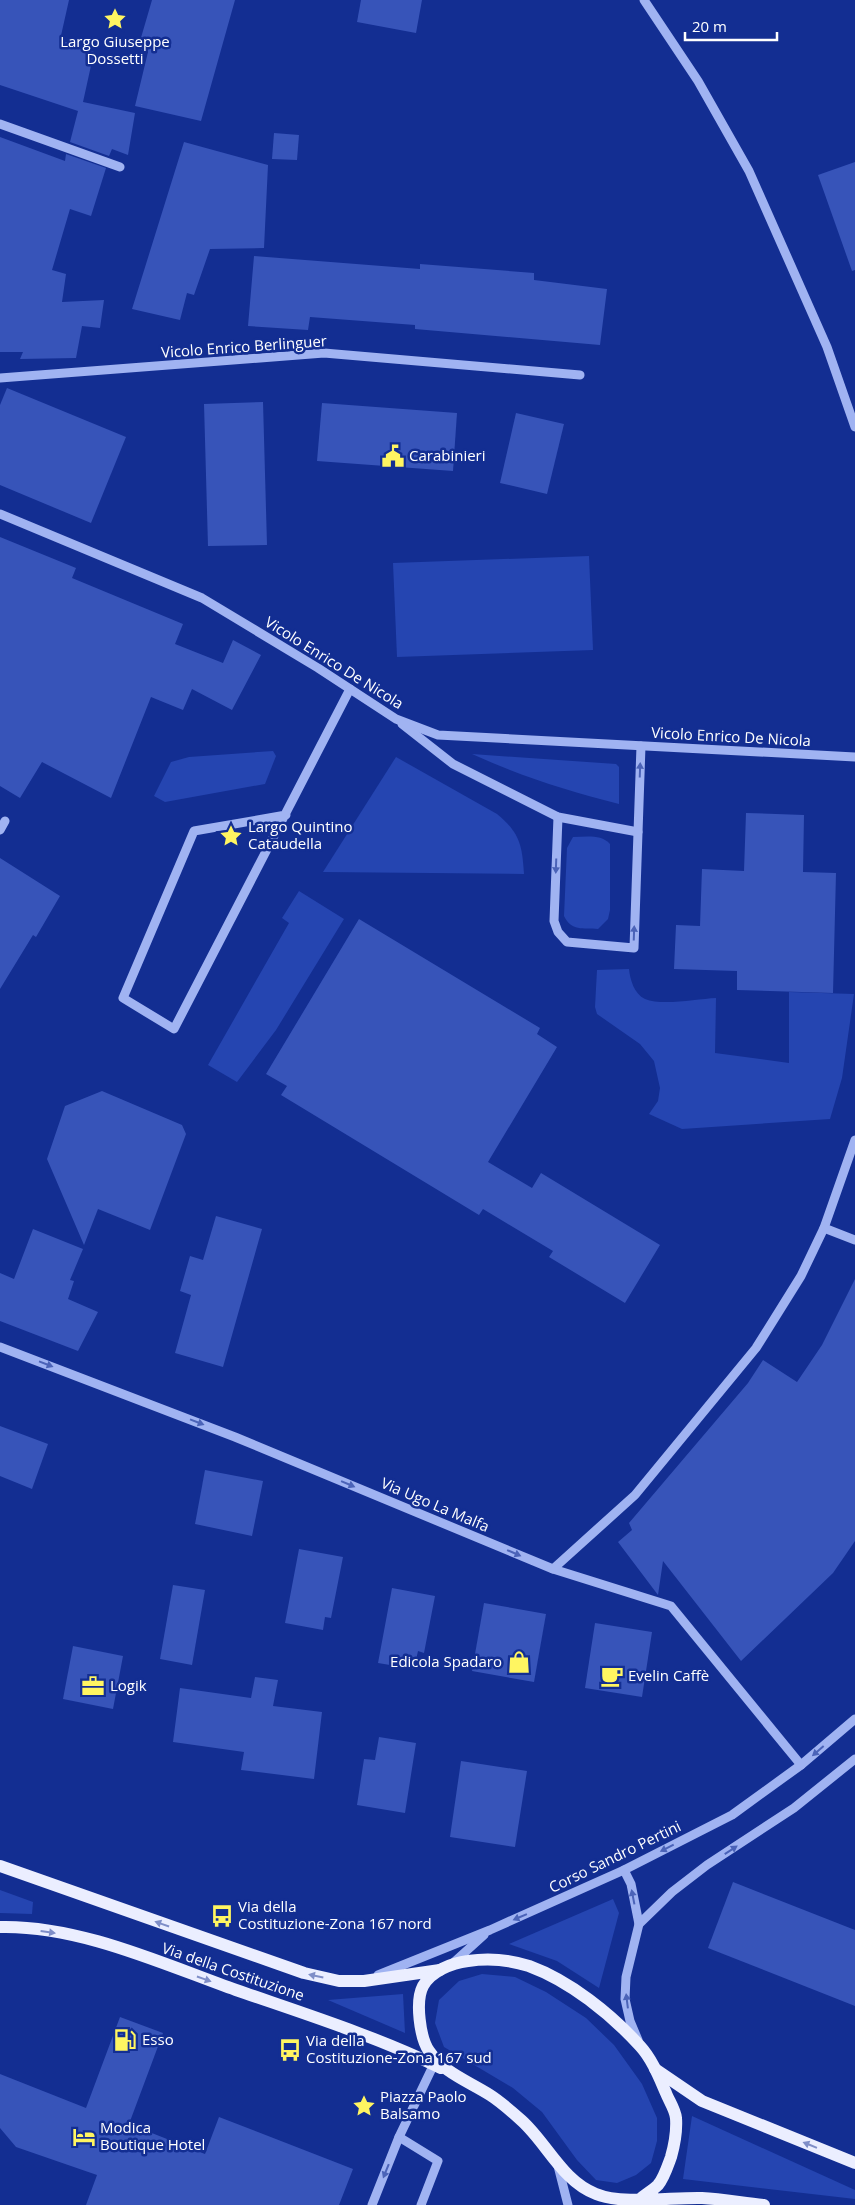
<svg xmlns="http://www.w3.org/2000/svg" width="855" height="2205" font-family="'Open Sans',sans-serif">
  <rect width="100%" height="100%" fill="#132e92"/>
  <!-- green -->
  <g fill="#2545b1">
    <polygon points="589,556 593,650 397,657 393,563"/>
    <polygon points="273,751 276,756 265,784 165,802 154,796 171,762 189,757"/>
    <path d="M472 754 616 764 619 767V804C568 791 520 776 472 754Z"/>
    <path d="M396 757 497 814C520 833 522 845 524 874L323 872Z"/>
    <path d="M573 837C586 837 601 834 610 844V910L608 919 598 929C583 928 571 931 564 916L567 848Z"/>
    <polygon points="299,891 344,919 276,1030 237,1082 208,1065 289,923 282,918"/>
    <path d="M629 969C630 979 634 994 645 999 662 1006 697 999 716 998L715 1053 789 1063V992L854 994 842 1078 830 1119 682 1129 649 1114 658 1101 660 1088 654 1061 640 1044 597 1014 595 1007 597 970Z"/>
    <polygon points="0,1890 33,1902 32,1914 0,1913"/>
    <polygon points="613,1899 619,1913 599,1988 557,1961 509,1944"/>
    <polygon points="482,1974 515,1977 546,1992 586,2018 614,2045 642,2084 657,2118 657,2141 651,2163 636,2175 617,2183 596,2180 577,2160 542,2112 513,2088 444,2047 435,2023 439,2000 459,1981"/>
    <polygon points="403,1994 405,2033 328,2000"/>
    <polygon points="692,2116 855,2190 855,2199 683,2179"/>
  </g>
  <!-- building -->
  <g fill="#3754b9">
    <polygon points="0,0 69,0 60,40 94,52 83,102 135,113 128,155 112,149 109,156 70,142 78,111 0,85"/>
    <polygon points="152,0 235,0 201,121 135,106 148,52 138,48"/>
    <polygon points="361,0 422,0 416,33 357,22"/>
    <polygon points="274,133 299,135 297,160 272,159"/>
    <polygon points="0,137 65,161 66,154 106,168 91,216 70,209 52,270 66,274 62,302 104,300 100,328 82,326 76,358 20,359 23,352 0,352"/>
    <polygon points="184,142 268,165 264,248 210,249 194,295 187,293 180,320 132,309"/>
    <polygon points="855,162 855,270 852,271 818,175"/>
    <polygon points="254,256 420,269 420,264 534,273 534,280 607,289 600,345 415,329 415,325 310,317 308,330 248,326"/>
    <polygon points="7,388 126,437 91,523 0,485 0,405"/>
    <polygon points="263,402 267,545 208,546 204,404"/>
    <polygon points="322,403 457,413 453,471 317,461"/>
    <polygon points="516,413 564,424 547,494 500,483"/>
    <polygon points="0,537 76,568 72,578 183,624 175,644 223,663 233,640 261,655 232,710 192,689 183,710 151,697 111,798 42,762 20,798 0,786"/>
    <polygon points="746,813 804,815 803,872 836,873 833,993 737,990 737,971 674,969 676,925 700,926 702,869 744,871"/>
    <polygon points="0,858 60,896 36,937 33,935 0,989"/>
    <polygon points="359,919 540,1028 537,1034 557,1047 488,1162 532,1188 541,1173 660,1245 625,1303 549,1257 553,1251 483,1209 479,1215 281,1095 287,1086 266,1074"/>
    <polygon points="102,1091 182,1125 186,1134 150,1230 98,1209 84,1245 47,1159 65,1106"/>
    <polygon points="216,1216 262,1229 223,1367 175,1353 191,1295 180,1291 190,1256 203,1260"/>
    <polygon points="33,1229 83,1249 70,1280 74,1281 68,1299 98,1312 78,1351 0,1321 0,1273 14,1279"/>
    <polygon points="855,1279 855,1541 833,1573 741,1661 663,1561 658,1595 618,1542 632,1530 629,1523 748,1383 763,1360 797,1382 822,1345"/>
    <polygon points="0,1426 48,1444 32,1489 0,1476"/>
    <polygon points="205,1470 263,1481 252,1536 195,1524"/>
    <polygon points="299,1549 343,1557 331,1618 325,1617 323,1630 285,1623"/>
    <polygon points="173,1585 205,1590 192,1665 160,1659"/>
    <polygon points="392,1588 435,1596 424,1653 418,1651 414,1669 378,1663"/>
    <polygon points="484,1603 546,1614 534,1682 472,1671"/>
    <polygon points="595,1623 652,1632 642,1697 585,1688"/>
    <polygon points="73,1646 123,1656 113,1709 63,1699"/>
    <polygon points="255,1677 278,1680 273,1706 322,1712 314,1779 241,1770 244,1752 173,1742 180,1688 251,1698"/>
    <polygon points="379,1737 416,1743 405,1813 357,1805 364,1759 375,1760"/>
    <polygon points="461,1761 527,1771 515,1847 450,1837"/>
    <polygon points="733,1882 855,1930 855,2006 708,1948"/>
    <polygon points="120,2017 163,2033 129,2124 205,2154 219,2117 353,2169 339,2205 86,2205 97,2175 16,2147 0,2128 0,2074 86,2108"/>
  </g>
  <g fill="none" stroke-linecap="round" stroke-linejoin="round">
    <!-- minor -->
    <g stroke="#a0b3f2" stroke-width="9">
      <polyline points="644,0 698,81 749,171 827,347 855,427"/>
      <polyline points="0,124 120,167"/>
      <polyline points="0,378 324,353 580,375"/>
      <polyline points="0,514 202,598 318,668 396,719 438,735 855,757"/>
      <polyline points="402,724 453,764 558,817 638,832"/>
      <polyline points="286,815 194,831 123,998 174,1029 350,689"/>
      <polyline points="558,817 554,921 558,932 567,942 634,948 641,746"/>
      <polyline points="0,830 5,821"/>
      <polyline points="824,1228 855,1240"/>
      <polyline points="0,1347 235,1437 553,1569 671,1606 801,1765"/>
      <polyline points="553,1569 635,1495 756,1348 801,1276 824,1228 855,1140"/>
      <polyline points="624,1870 631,1884 639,1924"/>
      <polyline points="453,1963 484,1935"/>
      <polyline points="378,1975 490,1930 624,1870 732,1815 801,1765 855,1719"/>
      <polyline points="638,2040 630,2021 625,1999 626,1977 639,1924 672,1892 707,1865 794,1808 855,1759"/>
      <polyline points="399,2137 438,2161 421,2205"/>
      <polyline points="558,2166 568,2205"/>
      <polyline points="372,2205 399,2137 434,2064"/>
    </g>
    <!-- major -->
    <g stroke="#ebeeff" stroke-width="12">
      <polyline points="0,1866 304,1973 339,1981 364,1981 440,1970"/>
      <path d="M0 1927C79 1925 163 1964 236 1990 305 2014 375 2036 441 2068"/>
      <polyline points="655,2069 702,2101 855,2163"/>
      <path d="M640 2199C646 2194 653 2190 658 2185 664 2178 668 2165 671 2157 675 2143 677 2132 676 2118 675 2109 669 2101 666 2093 659 2077 652 2059 640 2046 611 2014 570 1981 529 1966 510 1960 488 1958 468 1961 452 1963 431 1971 423 1986 415 2001 420 2038 429 2051 444 2073 468 2081 490 2095 501 2102 511 2111 521 2120 547 2143 562 2181 596 2194 622 2205 673 2197 702 2198 723 2199 743 2203 764 2205"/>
    </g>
  </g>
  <!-- one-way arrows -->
  <defs><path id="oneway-solid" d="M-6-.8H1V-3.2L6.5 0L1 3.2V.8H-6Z" transform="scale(1.25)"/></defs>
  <g fill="#4b63b8">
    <use href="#oneway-solid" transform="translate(640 770) rotate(-88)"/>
    <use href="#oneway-solid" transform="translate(556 866) rotate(92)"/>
    <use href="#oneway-solid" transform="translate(634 933) rotate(-88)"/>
    <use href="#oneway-solid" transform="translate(46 1364) rotate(21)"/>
    <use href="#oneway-solid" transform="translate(197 1422) rotate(21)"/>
    <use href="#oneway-solid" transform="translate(348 1484) rotate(23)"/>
    <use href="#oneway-solid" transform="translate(514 1553) rotate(23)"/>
    <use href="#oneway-solid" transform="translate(818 1751) rotate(139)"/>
    <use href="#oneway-solid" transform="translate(667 1848) rotate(153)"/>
    <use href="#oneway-solid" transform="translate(731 1850) rotate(-33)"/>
    <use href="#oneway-solid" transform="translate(633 1897) rotate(-101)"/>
    <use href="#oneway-solid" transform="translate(520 1917) rotate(157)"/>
    <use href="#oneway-solid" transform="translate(627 2001) rotate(-97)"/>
    <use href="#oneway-solid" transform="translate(386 2171) rotate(112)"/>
  </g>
  <g fill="#7f8ec8">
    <use href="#oneway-solid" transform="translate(162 1924) rotate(-161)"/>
    <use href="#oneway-solid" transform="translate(48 1932) rotate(8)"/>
    <use href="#oneway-solid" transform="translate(316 1976) rotate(-168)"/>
    <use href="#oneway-solid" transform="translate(204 1979) rotate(19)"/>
    <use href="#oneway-solid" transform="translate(810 2145) rotate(-158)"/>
  </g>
  <!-- icons -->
  <defs>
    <symbol id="sight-bare" viewBox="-9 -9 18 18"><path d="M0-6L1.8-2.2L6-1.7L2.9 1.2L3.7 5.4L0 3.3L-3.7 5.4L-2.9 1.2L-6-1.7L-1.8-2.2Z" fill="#fff561" stroke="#132e92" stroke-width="2.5" paint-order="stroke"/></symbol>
    <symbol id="civic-bare" viewBox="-9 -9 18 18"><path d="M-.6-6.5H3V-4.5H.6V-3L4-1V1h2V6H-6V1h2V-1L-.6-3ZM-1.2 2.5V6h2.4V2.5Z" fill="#fff561" stroke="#132e92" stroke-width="2.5" paint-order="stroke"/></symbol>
    <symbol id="shop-bare" viewBox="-9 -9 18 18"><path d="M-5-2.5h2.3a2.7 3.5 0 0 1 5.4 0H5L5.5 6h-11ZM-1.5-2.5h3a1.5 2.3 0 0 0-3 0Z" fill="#fff561" stroke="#132e92" stroke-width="2.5" paint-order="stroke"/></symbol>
    <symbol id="cafe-bare" viewBox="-9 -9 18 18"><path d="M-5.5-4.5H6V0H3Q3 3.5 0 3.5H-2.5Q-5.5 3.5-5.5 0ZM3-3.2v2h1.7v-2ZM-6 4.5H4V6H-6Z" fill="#fff561" stroke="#132e92" stroke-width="2.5" paint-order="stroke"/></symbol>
    <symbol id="office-bare" viewBox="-9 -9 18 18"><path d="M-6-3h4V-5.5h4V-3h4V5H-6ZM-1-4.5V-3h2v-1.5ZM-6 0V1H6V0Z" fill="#fff561" stroke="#132e92" stroke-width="2.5" paint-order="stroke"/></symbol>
    <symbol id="bus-bare" viewBox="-9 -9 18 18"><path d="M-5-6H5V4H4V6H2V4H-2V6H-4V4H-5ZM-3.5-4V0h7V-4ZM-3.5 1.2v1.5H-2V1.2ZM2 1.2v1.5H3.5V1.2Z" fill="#fff561" stroke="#132e92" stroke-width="2.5" paint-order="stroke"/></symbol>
    <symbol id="fuel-bare" viewBox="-9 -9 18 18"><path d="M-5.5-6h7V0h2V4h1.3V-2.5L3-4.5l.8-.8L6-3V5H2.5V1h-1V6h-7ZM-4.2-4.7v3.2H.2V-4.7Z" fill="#fff561" stroke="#132e92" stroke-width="2.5" paint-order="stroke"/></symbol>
    <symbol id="hotel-bare" viewBox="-9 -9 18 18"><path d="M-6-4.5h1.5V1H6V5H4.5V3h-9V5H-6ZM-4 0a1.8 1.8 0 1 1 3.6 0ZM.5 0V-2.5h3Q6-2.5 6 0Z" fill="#fff561" stroke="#132e92" stroke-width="2.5" paint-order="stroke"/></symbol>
  </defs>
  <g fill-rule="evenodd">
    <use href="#sight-bare" x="99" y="3" width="32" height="32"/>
    <use href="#civic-bare" x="377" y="440" width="32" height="32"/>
    <use href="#sight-bare" x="215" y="820" width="32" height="32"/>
    <use href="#shop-bare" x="503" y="1646" width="32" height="32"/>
    <use href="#cafe-bare" x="596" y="1660" width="32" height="32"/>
    <use href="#office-bare" x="77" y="1670" width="32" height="32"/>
    <use href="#bus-bare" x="206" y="1900" width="32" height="32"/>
    <use href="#fuel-bare" x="109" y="2024" width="32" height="32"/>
    <use href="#bus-bare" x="274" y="2034" width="32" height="32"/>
    <use href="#sight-bare" x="348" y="2090" width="32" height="32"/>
    <use href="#hotel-bare" x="68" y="2121" width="32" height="32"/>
  </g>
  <g text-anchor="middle" stroke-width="5" stroke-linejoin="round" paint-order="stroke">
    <!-- poi labels -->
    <g font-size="15" fill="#fff" stroke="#132e92" text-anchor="start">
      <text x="115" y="47" text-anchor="middle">Largo Giuseppe<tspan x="115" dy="17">Dossetti</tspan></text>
      <text x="409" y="461">Carabinieri</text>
      <text x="248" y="832">Largo Quintino<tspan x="248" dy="17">Cataudella</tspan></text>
      <text x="502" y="1667" text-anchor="end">Edicola Spadaro</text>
      <text x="628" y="1681">Evelin Caffè</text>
      <text x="110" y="1691">Logik</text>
      <text x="238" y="1912">Via della<tspan x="238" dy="17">Costituzione-Zona 167 nord</tspan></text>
      <text x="142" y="2045">Esso</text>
      <text x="306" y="2046">Via della<tspan x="306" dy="17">Costituzione-Zona 167 sud</tspan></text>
      <text x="380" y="2102">Piazza Paolo<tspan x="380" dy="17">Balsamo</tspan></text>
      <text x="100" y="2133">Modica<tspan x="100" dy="17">Boutique Hotel</tspan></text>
    </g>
    <!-- street labels -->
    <g font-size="15" fill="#fff" stroke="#132e92">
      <text transform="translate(244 347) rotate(-4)" y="5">Vicolo Enrico Berlinguer</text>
      <text transform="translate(334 663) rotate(32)" y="5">Vicolo Enrico De Nicola</text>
      <text transform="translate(731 737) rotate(3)" y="5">Vicolo Enrico De Nicola</text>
      <text transform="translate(435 1505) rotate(23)" y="5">Via Ugo La Malfa</text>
      <text transform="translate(615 1857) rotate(-26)" y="5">Corso Sandro Pertini</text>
      <text transform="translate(233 1972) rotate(19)" y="5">Via della Costituzione</text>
    </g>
  </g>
  <!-- scale -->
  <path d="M685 32v8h92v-8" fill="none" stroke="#ffffff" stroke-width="2.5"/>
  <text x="692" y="32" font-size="15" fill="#ffffff" stroke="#132e92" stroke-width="4" paint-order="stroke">20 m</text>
</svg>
